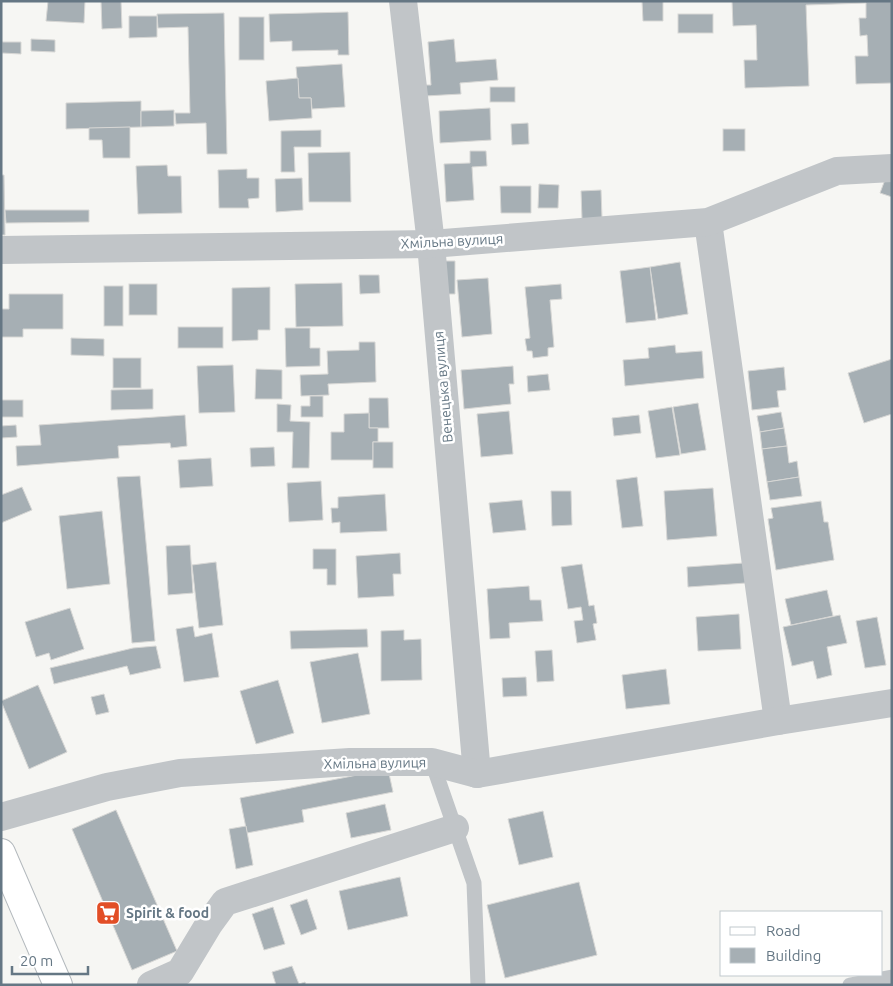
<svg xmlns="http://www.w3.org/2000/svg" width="893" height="986" font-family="Ubuntu,sans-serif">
  <rect width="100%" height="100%" fill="#f6f6f3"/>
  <!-- building -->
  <g fill="#a6afb4" stroke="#d7d7d5">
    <polygon points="48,1 85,1 84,23 46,21"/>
    <polygon points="101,1 121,1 122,28 102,29"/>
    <polygon points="642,1 663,1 663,21 643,21"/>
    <polygon points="732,1 892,1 892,83 856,84 855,56 868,56 867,35 860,36 859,18 866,18 866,3 806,5 809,86 745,88 744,60 757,60 756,25 733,26"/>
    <polygon points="348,12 349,55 338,55 338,50 292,51 292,41 270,42 269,14"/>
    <polygon points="224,13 227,154 207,154 206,123 176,124 175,113 190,113 188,27 158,28 157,14"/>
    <rect x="678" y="14" width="35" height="19"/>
    <polygon points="129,16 157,16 157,37 129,38"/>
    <rect x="239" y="17" width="25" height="43"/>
    <polygon points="31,39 55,40 55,52 31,51"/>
    <polygon points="454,39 456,62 496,59 498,80 460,83 461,94 425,96 425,85 431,85 428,42"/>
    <polygon points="2,42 21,42 21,54 2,53"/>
    <polygon points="342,64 345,107 312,109 311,98 299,98 296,67"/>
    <polygon points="298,78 299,98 311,98 312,118 269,121 266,81"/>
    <rect x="490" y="87" width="25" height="15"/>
    <polygon points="141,101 141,127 66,129 66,103"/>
    <polygon points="490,108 491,140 440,143 439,111"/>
    <polygon points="174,110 174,126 141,127 141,111"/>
    <polygon points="528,123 529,144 512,145 511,124"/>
    <polygon points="130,127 130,158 103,158 102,140 89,140 89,128"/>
    <rect x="723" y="129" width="22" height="22"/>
    <polygon points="321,130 321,147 294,147 295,172 281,172 281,131"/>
    <polygon points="470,151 486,151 487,166 472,167 474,200 446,202 444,164 470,163"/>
    <polygon points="350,152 351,202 309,202 308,153"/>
    <polygon points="167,165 168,176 181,176 182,213 138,214 136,166"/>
    <polygon points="247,169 247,178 259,178 259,198 248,199 249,208 219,208 218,170"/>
    <polygon points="1,175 4,175 5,235 1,235"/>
    <polygon points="886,177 892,179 892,197 880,193"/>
    <polygon points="302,178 303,210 276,212 275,179"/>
    <polygon points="539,184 559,185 558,208 538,208"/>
    <polygon points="500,186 531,186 531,213 501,213"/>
    <polygon points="601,190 602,218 582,219 581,191"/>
    <polygon points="5,210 89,210 89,222 6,223"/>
    <polygon points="442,261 455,261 455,294 443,294"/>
    <polygon points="680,262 688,314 658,319 650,267"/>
    <polygon points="650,267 656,320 626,323 620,271"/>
    <polygon points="359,275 379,275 380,293 360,294"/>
    <polygon points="488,278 492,334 462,337 457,280"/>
    <polygon points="342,283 343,326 296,327 295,284"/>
    <rect x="129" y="284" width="28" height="31"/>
    <polygon points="561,284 562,299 550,300 554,347 548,348 548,356 533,358 532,351 527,351 525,339 530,338 525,287"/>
    <rect x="104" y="286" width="19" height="40"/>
    <polygon points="270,287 270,330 258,330 258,340 232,341 232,288"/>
    <polygon points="9,294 63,294 63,329 23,329 23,337 1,337 1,309 9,309"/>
    <rect x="178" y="327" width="45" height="21"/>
    <polygon points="285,328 310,328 310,348 320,348 320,366 286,367"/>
    <polygon points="71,338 104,339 104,356 71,355"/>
    <polygon points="359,342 375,342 376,382 328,384 329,395 301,396 300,375 328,374 327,351 359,350"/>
    <polygon points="675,345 676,353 702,351 704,378 625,386 623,360 649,358 648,348"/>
    <rect x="113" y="358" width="28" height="30"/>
    <polygon points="892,359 892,414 864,423 848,373"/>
    <polygon points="233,365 235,412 199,413 197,366"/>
    <polygon points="513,366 514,384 509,384 511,404 464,409 461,370"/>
    <polygon points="784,367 786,390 777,391 779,407 752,410 748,371"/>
    <polygon points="256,369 282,370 282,399 255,399"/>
    <polygon points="548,374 550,390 528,392 527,376"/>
    <polygon points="153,389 153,409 111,410 111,390"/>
    <polygon points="310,396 323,396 323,417 301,417 301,406 310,406"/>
    <polygon points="369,398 388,398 389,428 369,428"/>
    <rect x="1" y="400" width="22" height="17"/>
    <polygon points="698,403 706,450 681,454 673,407"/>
    <polygon points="277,404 291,405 290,421 310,422 309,468 292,468 293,432 277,432"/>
    <polygon points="672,407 680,455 656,458 648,411"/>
    <polygon points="509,411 513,454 481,457 477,414"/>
    <polygon points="781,412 784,428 760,432 757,416"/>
    <polygon points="369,413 369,428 378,428 378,442 373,442 373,460 331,460 331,432 344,432 344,414"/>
    <polygon points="185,415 187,446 171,448 170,443 118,446 119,458 17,466 16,446 41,445 39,425"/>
    <polygon points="639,415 641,433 614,436 612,418"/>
    <polygon points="16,425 17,437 1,438 1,426"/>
    <polygon points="784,428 787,446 762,449 760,432"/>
    <rect x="373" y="442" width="20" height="26"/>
    <polygon points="787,446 789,463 797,461 799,477 767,482 762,449"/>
    <polygon points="274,447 275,466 251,467 250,448"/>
    <polygon points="211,458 213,486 180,488 178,460"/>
    <polygon points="140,476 155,641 132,643 117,477"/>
    <polygon points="637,477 643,526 622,528 616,480"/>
    <polygon points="799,477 802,496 770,500 767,482"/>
    <polygon points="321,481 323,520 289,522 287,483"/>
    <polygon points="22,487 32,510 1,523 1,495"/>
    <polygon points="713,488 717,536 667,540 664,491"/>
    <polygon points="551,491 571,491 572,525 552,526"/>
    <polygon points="385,494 387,531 340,533 340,522 332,523 331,508 338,508 338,497"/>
    <polygon points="522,500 526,530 493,533 489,503"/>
    <polygon points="821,501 824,522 828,522 834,560 776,570 768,519 773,518 771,508"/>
    <polygon points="102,511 110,584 67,589 59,516"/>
    <polygon points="190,545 193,593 168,595 166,546"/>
    <polygon points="313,549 336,549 336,585 327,585 327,569 313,569"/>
    <polygon points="400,553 401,574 393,574 394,596 358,598 356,556"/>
    <polygon points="216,562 223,625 199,628 192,565"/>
    <polygon points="744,563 746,583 688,587 687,567"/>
    <polygon points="582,564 589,606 594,605 597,623 593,624 596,640 577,643 574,621 583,620 581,607 568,609 561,567"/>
    <polygon points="529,586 530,600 541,600 543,621 509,623 510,638 490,639 487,589"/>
    <polygon points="827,590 833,616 791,625 785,599"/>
    <polygon points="70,608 84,649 51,660 49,653 36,657 25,622"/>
    <polygon points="739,614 741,649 698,651 696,617"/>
    <polygon points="840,615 847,643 827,647 832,675 817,679 813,661 792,666 783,627"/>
    <polygon points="877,617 886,665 865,668 856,621"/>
    <polygon points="193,626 195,637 212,633 219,677 184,682 176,629"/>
    <polygon points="367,629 368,647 291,649 290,631"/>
    <polygon points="404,630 404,640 421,639 422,680 381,681 381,631"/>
    <polygon points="156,646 161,668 130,675 127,666 54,684 50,668 133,648"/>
    <polygon points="552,650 554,681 537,682 535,651"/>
    <polygon points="358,653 370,714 322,723 310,662"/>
    <polygon points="666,669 670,704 626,709 622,675"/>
    <polygon points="526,677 527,696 503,697 502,678"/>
    <polygon points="278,680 294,733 256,744 240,691"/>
    <polygon points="38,685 67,752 29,769 1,701"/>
    <polygon points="104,694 109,712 96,715 91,697"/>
    <polygon points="388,769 393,792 302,810 304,822 247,833 240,798"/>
    <polygon points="385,804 391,830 351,838 346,813"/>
    <polygon points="116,810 177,951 132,970 72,829"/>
    <polygon points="543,811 553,857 519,865 508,819"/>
    <polygon points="246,826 253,865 236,869 229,829"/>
    <polygon points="400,877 408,916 348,930 339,891"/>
    <polygon points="579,882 597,955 505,978 487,905"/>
    <polygon points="307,899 317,929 301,935 290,905"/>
    <polygon points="273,907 285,944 264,950 252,914"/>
    <polygon points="292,966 299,984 305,982 306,985 276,985 272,972"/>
  </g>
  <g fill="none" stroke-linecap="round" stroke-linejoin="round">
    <defs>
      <polyline id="secondary" points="1,853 58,985"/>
    </defs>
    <!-- secondary casing -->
    <use href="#secondary" stroke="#b3b9bd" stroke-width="30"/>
    <!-- lane -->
    <g stroke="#c1c5c8" stroke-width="15">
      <polyline points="432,762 474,883 478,985"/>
      <polyline points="850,985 892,977"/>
    </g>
    <!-- street -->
    <g stroke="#c1c5c8" stroke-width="28">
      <polyline points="403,1 431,244 477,774"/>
      <polyline points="708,222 778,721"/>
      <polyline points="1,250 431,244 708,222 837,171 892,168"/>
      <polyline points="1,817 107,787 180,773 350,762 432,762 477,774 778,721 892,703"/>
      <polyline points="151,985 180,972 209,924 225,902 455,828"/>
    </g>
    <!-- secondary -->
    <use href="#secondary" stroke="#fff" stroke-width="28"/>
  </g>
  <!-- icons -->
  <defs>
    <symbol id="supermarket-square" viewBox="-11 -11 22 22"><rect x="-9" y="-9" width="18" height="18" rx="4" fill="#e24e26" stroke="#fff"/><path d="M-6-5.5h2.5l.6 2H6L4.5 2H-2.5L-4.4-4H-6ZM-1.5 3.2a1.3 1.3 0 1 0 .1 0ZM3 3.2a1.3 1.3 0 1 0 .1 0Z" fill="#fff"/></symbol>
  </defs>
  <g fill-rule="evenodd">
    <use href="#supermarket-square" x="94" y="899" width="28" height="28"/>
  </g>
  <g text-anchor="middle" stroke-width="5" stroke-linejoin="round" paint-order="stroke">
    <!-- street labels -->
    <g font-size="14" fill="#657784" stroke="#fff">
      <text transform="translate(452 241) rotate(-3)" y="5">Хмільна вулиця</text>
      <text transform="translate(443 387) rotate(-95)" y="5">Венецька вулиця</text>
      <text transform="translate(375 763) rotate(-1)" y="5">Хмільна вулиця</text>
    </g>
    <!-- poi labels -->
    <g font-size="14" font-weight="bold" fill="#657784" stroke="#fff" text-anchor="start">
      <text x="126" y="918">Spirit &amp; food</text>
    </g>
  </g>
  <!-- border -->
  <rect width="893" height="986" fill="none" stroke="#657784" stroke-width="5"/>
  <!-- legend -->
  <rect x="720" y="911" width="162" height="65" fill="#ffffff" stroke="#c1c9ce"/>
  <rect x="730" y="927" width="25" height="8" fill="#ffffff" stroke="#c1c9ce"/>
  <text x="766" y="936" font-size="15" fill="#657784">Road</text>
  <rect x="730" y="948" width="25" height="15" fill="#a6afb4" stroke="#c1c9ce"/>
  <text x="766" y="961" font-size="15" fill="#657784">Building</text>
  <!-- scale -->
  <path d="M12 966v8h76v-8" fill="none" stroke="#657784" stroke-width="2.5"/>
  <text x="20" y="966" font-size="15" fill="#657784" stroke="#ffffff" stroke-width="4" paint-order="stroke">20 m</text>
</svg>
